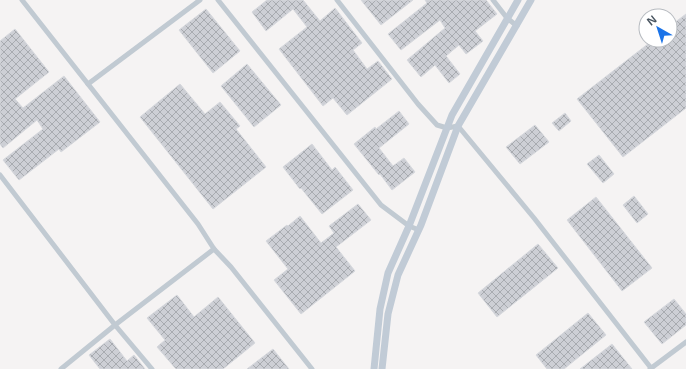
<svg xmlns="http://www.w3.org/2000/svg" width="686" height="369" font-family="'Open Sans',sans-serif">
  <defs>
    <pattern id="building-cross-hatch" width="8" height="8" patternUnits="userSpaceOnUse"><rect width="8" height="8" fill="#cdcfd5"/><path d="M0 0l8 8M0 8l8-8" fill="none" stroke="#a8abb0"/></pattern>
  </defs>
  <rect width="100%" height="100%" fill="#f5f3f3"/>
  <!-- building -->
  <g fill="url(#building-cross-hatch)" stroke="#d7d9de">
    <polygon points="267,0 303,0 320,21 335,8 362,43 353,50 367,69 378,61 392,79 347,115 333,98 323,106 279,49 307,27 293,9 266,31 252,12"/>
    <polygon points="361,0 413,0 381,25"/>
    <polygon points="425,0 486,0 497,14 475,31 483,41 466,54 459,45 446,56 460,74 449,83 435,65 421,77 407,60 445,28 440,20 401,50 388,34 427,3"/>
    <polygon points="206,9 240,51 213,73 179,30"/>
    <polygon points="686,14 686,108 623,157 577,99 653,40 670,40 670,26"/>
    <polygon points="15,29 49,72 15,99 23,108 64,76 100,122 61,152 59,149 19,180 3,160 43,129 37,120 3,148 0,144 0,41"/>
    <polygon points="247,64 281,105 254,127 221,86"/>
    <polygon points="180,84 205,114 220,102 240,126 236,129 266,167 213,209 140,117"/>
    <polygon points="399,111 409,124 379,148 393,166 404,158 415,172 392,190 380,174 379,175 354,144 375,127 376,129"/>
    <polygon points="565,113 571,121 559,131 552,123"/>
    <polygon points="535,125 549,142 520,164 506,147"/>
    <polygon points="312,144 332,170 335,167 353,190 322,214 301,188 300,189 283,167"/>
    <polygon points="599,155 614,174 603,183 587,164"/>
    <polygon points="634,196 648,214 637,223 623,205"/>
    <polygon points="596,197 652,268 622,291 567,220"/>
    <polygon points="358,204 371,220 336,247 355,271 301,314 274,280 288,269 266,241 287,225 288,226 300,216 321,243 334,233 329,226"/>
    <polygon points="538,244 558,268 497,317 478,293"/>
    <polygon points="177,295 194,317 218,297 255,343 223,369 176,369 157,347 165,340 147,318"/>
    <polygon points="674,299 686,314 686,325 662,344 644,322"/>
    <polygon points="588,313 606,335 564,369 547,369 536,355"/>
    <polygon points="110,339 127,361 134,355 145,369 100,369 89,355"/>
    <polygon points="612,344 632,369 580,369"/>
    <polygon points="273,349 289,369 247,369"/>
  </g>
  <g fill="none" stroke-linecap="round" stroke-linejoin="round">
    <!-- street -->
    <g stroke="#c1cad2" stroke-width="5">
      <polyline points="22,0 198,224 214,249 231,267 312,369"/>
      <polyline points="218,0 381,205 409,226 419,230"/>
      <polyline points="337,0 418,104 437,125 447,128 458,126 534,218 651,368"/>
      <polyline points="493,0 507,18 517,26"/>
      <polyline points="88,84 200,0"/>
      <polyline points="0,175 115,325 152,369"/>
      <polyline points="61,369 115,325 214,249"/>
      <polyline points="650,369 686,342"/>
    </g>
    <!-- secondary -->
    <g stroke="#c1cbd6" stroke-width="7">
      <polyline points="374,369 380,309 388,273 409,226 452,115 518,0"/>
      <polyline points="382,369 388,314 398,275 421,225 458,126 531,0"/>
    </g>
  </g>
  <!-- north arrow -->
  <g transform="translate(658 28) rotate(321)"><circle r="19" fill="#ffffff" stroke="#b7bbc0"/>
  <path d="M0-3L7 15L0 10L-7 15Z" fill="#1a73e8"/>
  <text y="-6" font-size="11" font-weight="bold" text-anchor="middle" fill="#4a5661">N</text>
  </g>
</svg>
